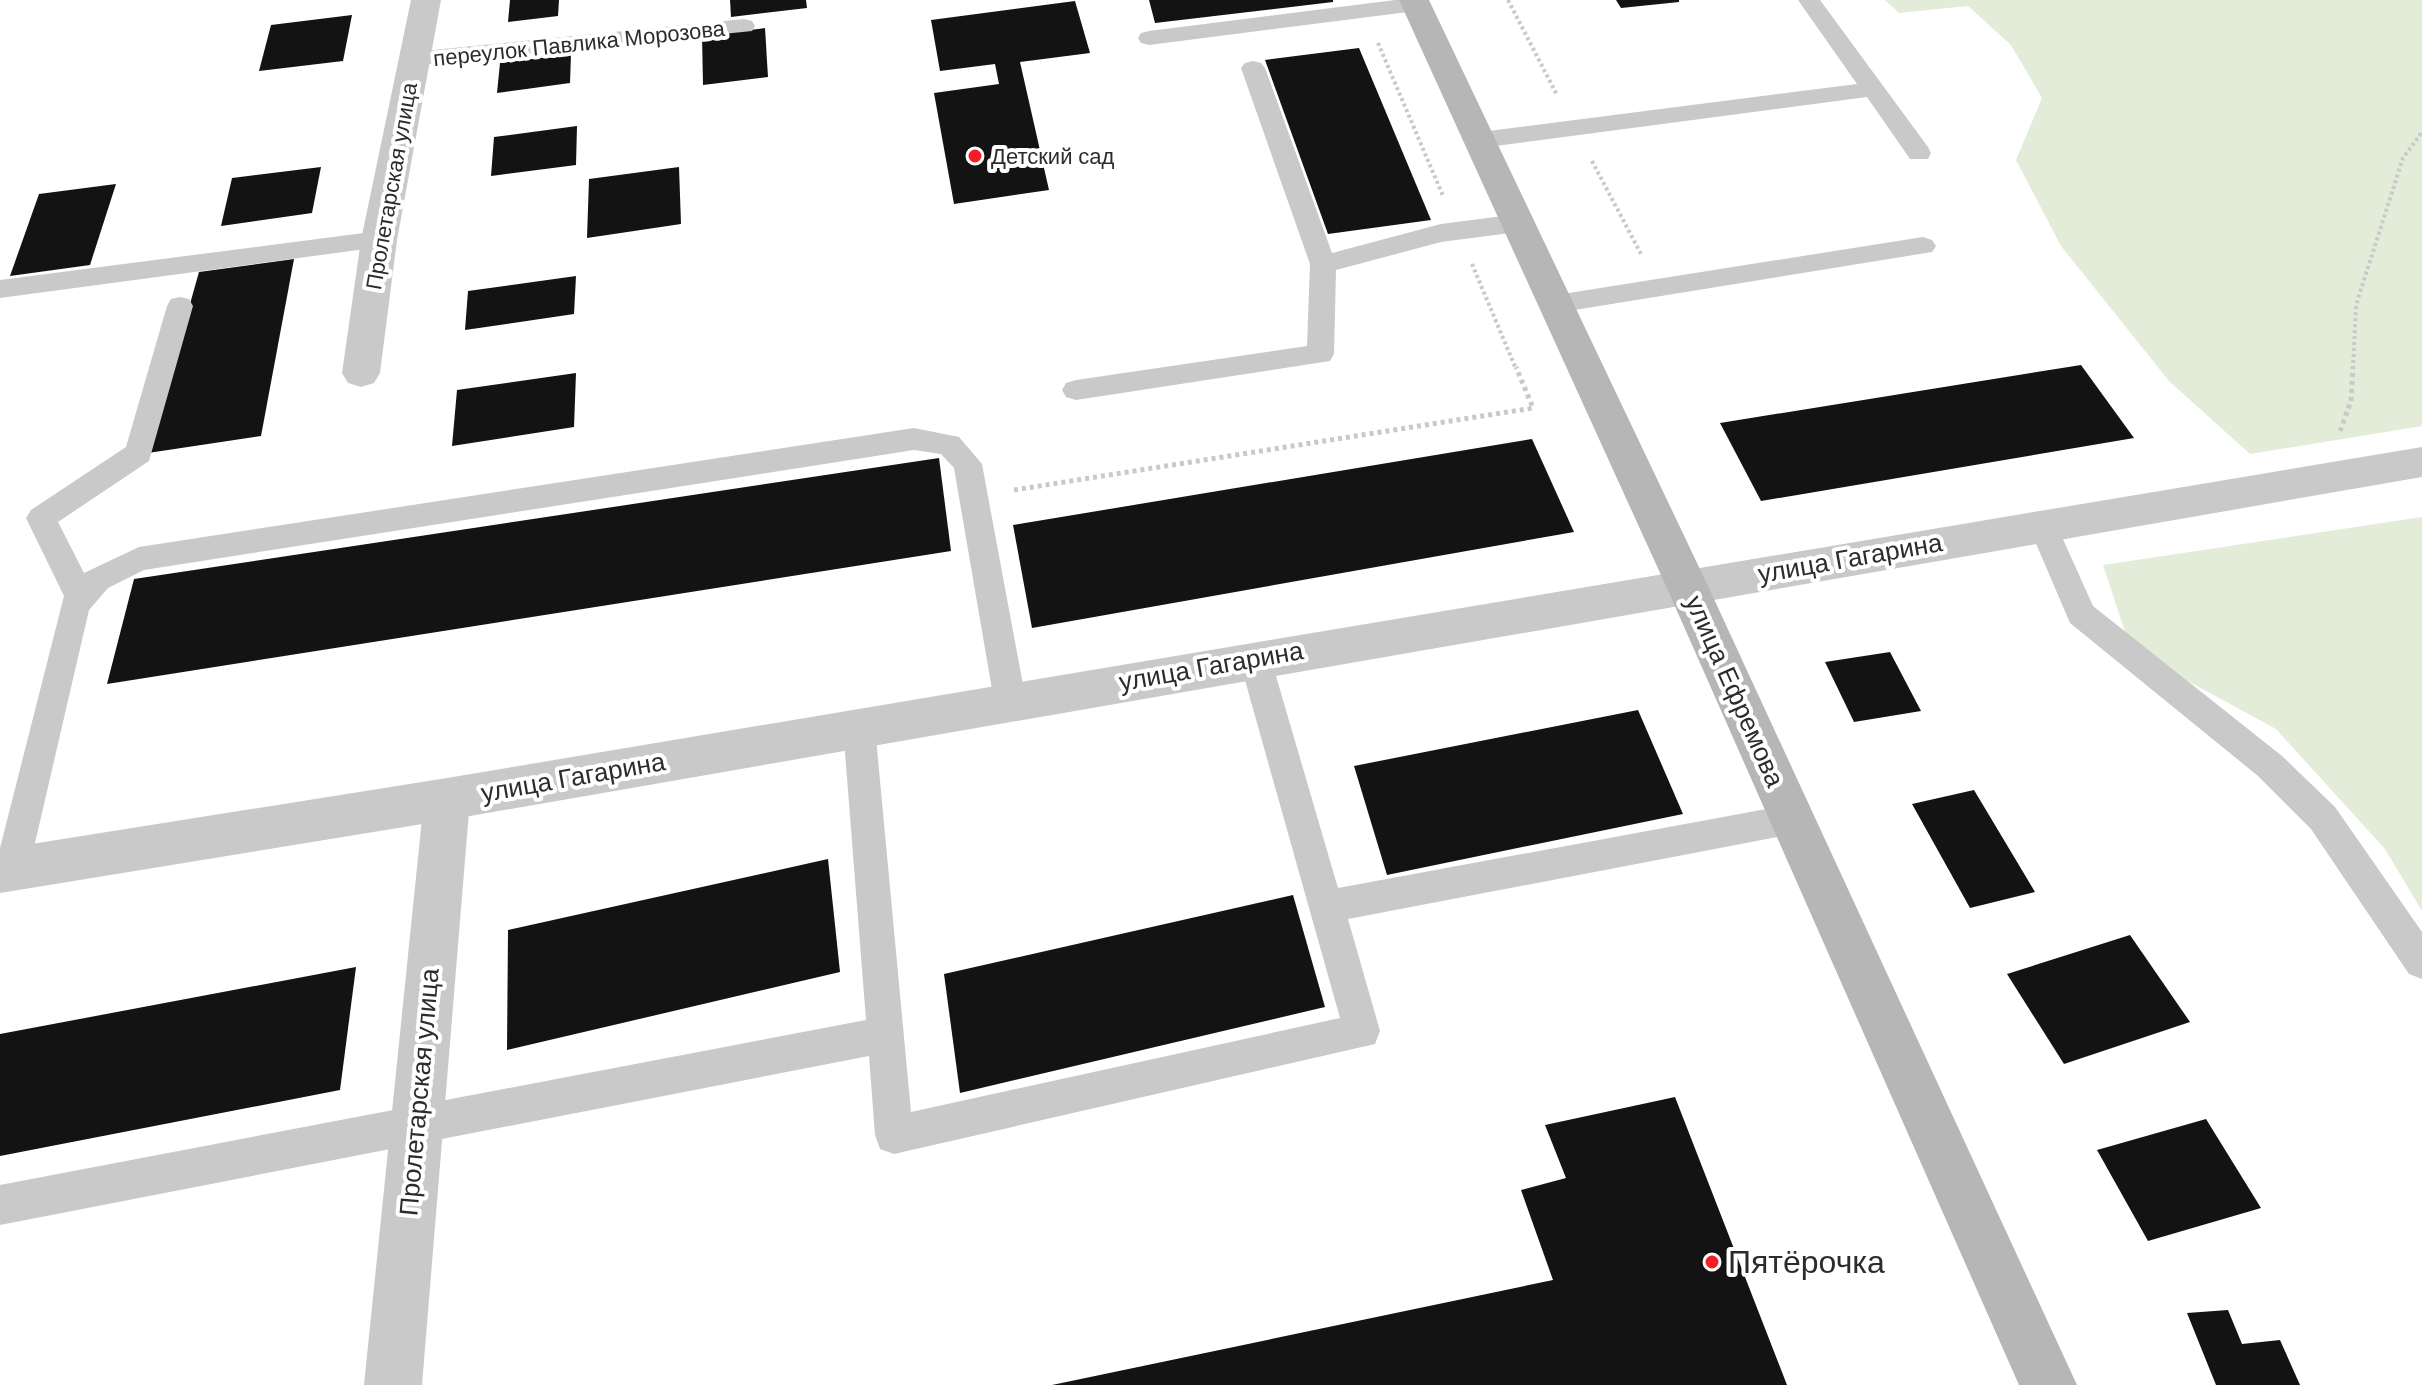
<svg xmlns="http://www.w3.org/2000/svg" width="2422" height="1385" font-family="'DM Sans',sans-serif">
  <rect width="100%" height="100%" fill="#fff"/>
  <!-- green -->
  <g fill="#e2ecd8">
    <polygon points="1885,0 2422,0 2422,426 2250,454 2169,381 2061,246 2016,160 2042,98 2011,45 1968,6 1899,13"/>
    <polygon points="2422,517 2422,911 2385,849 2276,729 2131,650 2103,565"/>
  </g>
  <!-- building -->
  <g fill="#131313">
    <polygon points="510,0 559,0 558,16 508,22"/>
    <polygon points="730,0 806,0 807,8 731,17"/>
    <polygon points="1149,0 1333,0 1333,2 1155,23"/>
    <polygon points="1616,0 1679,0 1679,2 1621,8"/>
    <polygon points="1075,1 1090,53 1020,62 1049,190 954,204 934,93 999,84 995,64 940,71 931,20"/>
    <polygon points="352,15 343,61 259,71 271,25"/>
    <polygon points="765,28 768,77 703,85 702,36"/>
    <polygon points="1359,48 1431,220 1328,234 1265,60"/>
    <polygon points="571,54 570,83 497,93 500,63"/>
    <polygon points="577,126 576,165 491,176 494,137"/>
    <polygon points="321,167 312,213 221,226 232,178"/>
    <polygon points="679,167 681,224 587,238 589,179"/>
    <polygon points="116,184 90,265 10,276 39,194"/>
    <polygon points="294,259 261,436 148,453 199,272"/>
    <polygon points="576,276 574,314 465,330 468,291"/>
    <polygon points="2081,365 2134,438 1761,501 1720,423"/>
    <polygon points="576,373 574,427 452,446 457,390"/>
    <polygon points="1532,439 1574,532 1032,628 1013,525"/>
    <polygon points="939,458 951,551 107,684 134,579"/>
    <polygon points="1890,652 1921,711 1854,722 1825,662"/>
    <polygon points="1638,710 1683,814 1387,875 1354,766"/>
    <polygon points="1974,790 2035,892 1970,908 1912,804"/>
    <polygon points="828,859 840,972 507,1050 508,930"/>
    <polygon points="1293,895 1325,1007 960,1093 944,974"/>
    <polygon points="2130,935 2190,1022 2064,1064 2007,974"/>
    <polygon points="356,967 340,1090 0,1156 0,1034"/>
    <polygon points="1675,1097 1787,1385 1052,1385 1553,1280 1521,1190 1566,1178 1545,1125"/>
    <polygon points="2206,1119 2261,1208 2148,1241 2097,1150"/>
    <polygon points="2228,1310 2242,1344 2280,1340 2300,1385 2216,1385 2187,1313"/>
  </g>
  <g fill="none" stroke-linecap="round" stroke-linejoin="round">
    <!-- path-far1 -->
    <g stroke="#c9c9c9" stroke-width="4" stroke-dasharray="3 3" stroke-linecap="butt">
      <polyline points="1508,0 1557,95"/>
      <polyline points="1378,43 1443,196"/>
      <polyline points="1592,161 1641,254"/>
      <polyline points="1472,264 1516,369"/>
      <polyline points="2353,369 2356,305 2403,158 2422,132"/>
    </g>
    <!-- path -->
    <g stroke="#c9c9c9" stroke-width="5" stroke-dasharray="4 4" stroke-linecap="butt">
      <polyline points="2340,431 2351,401 2353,367"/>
      <polyline points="1014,490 1533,408 1516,367"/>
    </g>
    <!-- service -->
    <g fill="#c9c9c9" fill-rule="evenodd">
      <polygon points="1395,0 1424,0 1427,4 1416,11 1149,45 1141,43 1138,38 1141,33 1149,31"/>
      <polygon points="1798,0 1820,0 1928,147 1931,153 1928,159 1910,159 1867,97 1481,148 1472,146 1469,140 1472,134 1481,132 1857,84"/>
      <polygon points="744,19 752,21 755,26 752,31 413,66 405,64 402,59 405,54 413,52"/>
      <polygon points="1253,61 1261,63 1265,68 1332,253 1441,224 1518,214 1527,217 1531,223 1527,229 1518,232 1441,242 1336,270 1334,354 1330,361 1076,400 1066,397 1062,390 1066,383 1076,380 1307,346 1310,264 1241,68 1245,63"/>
      <polygon points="379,231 388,234 392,240 388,246 0,298 0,280"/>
      <polygon points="1923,237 1932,240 1936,246 1932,252 1556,313 1547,311 1543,304 1547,297 1556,295"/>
      <polygon points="180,297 189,299 193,306 149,461 58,522 84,573 139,547 914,428 959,437 982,464 1026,701 1021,711 1010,715 999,711 994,701 954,468 941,454 914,450 144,570 108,588 89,610 29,869 24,880 12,885 0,880 0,848 64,596 26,518 31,510 126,447 167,306 171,299"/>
      <polygon points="2043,513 2053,517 2093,606 2282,756 2335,807 2422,932 2422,979 2409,974 2311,829 2258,776 2070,623 2028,525 2033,517"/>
      <polygon points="1255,646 1266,650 1271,659 1338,888 1793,804 1805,808 1810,819 1805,830 1793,834 1348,919 1380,1031 1375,1044 894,1154 880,1149 875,1135 869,1056 0,1225 0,1185 866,1020 843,727 848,717 859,713 870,717 875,727 911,1112 1340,1018 1239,659 1244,650"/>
    </g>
    <!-- minor -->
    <g fill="#c9c9c9" fill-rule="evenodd">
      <polygon points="411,0 441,0 397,240 380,373 374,383 361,387 348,383 342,373 361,240"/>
      <polygon points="447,778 463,784 470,799 422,1385 364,1385 424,799 431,784"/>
    </g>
    <!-- tertiary -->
    <polygon fill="#c9c9c9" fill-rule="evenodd" points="2422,447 2422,477 447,820 0,893 0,849 447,778"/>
    <!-- secondary -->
    <polygon fill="#b6b6b6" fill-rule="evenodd" points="1399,0 1429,0 1708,586 2077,1385 2019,1385 1666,586"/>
  </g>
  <!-- markers -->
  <g fill="#f31f28" stroke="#fff" stroke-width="3">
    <circle cx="975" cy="156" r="8"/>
    <circle cx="1712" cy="1262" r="8"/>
  </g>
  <g text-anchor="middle" stroke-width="8" stroke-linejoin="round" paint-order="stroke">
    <!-- far-street labels -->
    <g font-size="22" fill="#2c2c2c" stroke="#fff">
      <text transform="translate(579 43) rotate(-6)" y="8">переулок Павлика Морозова</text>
      <text transform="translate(391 186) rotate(-80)" y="8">Пролетарская улица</text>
    </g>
    <!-- far-poi labels -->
    <g font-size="22" fill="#2c2c2c" stroke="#fff" text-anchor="start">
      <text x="991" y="164">Детский сад</text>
    </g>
    <!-- street labels -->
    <g font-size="26" fill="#2c2c2c" stroke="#fff">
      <text transform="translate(1850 558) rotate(-10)" y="9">улица Гагарина</text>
      <text transform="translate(1211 666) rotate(-10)" y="9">улица Гагарина</text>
      <text transform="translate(1735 691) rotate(66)" y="9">улица Ефремова</text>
      <text transform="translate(573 777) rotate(-10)" y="9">улица Гагарина</text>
      <text transform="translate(419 1092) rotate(-85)" y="9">Пролетарская улица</text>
    </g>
    <!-- near-poi labels -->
    <g font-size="32" fill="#2c2c2c" stroke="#fff" text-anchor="start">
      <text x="1728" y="1273">Пятёрочка</text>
    </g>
  </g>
</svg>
